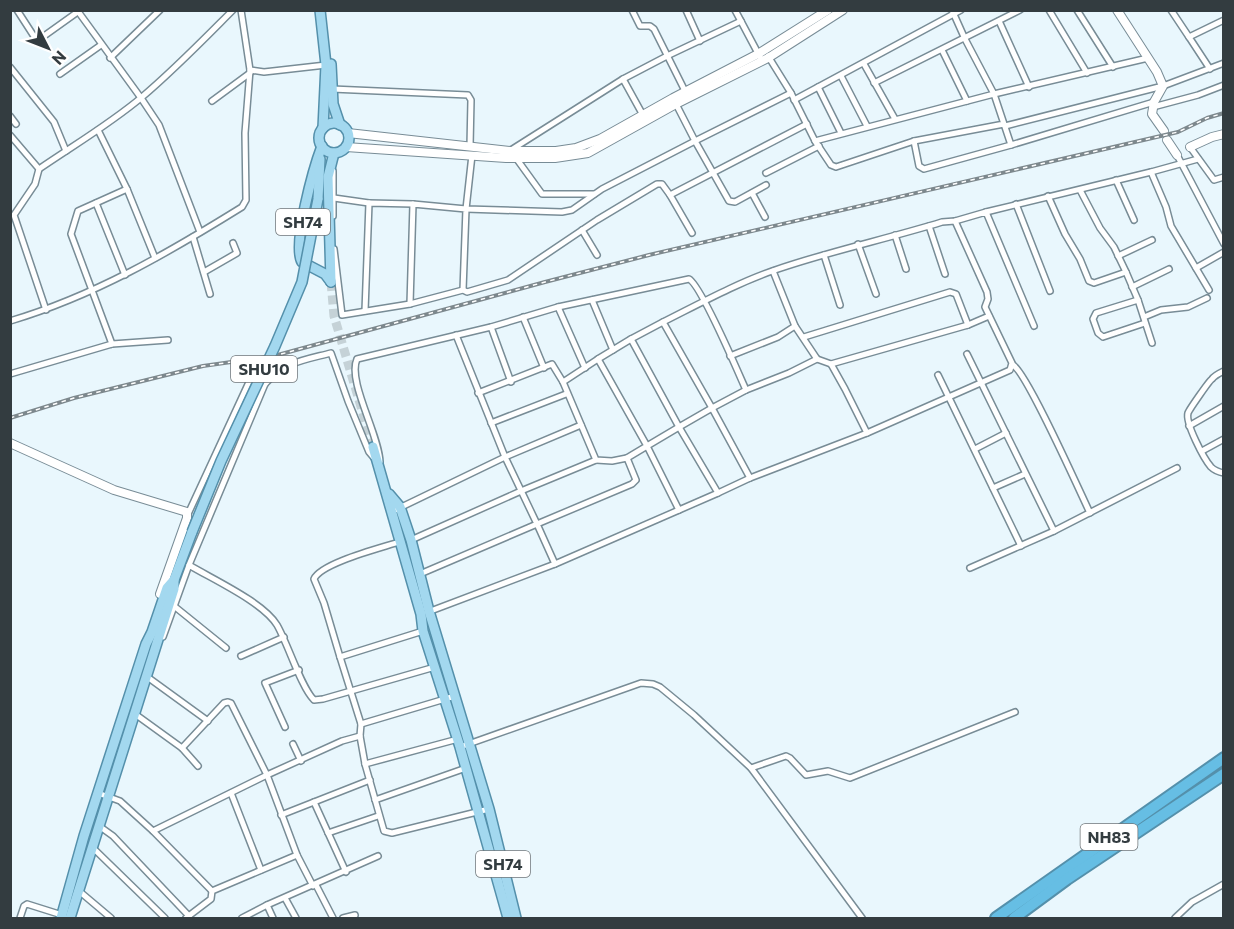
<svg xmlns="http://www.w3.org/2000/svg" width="1234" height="929" font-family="Commissioner,sans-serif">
  <rect width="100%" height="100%" fill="#e9f7fd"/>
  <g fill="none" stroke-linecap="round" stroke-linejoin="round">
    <!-- primary-tunnel -->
    <polyline stroke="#c5d2d7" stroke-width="9" stroke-dasharray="9 4.5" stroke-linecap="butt" points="331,282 334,316 373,447"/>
    <defs>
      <g id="street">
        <polyline points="17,10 37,41 79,11"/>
        <polyline points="77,10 141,98 159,125 200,232"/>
        <polyline points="241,10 250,70 264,72 326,65"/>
        <polyline points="632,10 640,26 650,26 654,29 685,91"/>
        <polyline points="686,10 700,41"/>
        <polyline points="735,10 760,57"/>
        <polyline points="1049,10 1087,73"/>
        <polyline points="1077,10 1113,67"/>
        <polyline points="1171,10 1189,37"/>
        <polyline points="999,21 1029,87"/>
        <polyline points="942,50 967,101"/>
        <polyline points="768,56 791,93 815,141 994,94 965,39 952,10"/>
        <polyline points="110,58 160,10"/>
        <polyline points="864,64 895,119"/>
        <polyline points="10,67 54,122 66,151"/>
        <polyline points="1210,69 1189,37 1224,20"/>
        <polyline points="60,74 101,45"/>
        <polyline points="841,76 867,126"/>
        <polyline points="623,79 644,117"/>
        <polyline points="874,83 1020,10"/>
        <polyline points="818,87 841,133"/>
        <polyline points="332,89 468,95 471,100 470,146"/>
        <polyline points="794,100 961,10"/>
        <polyline points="212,101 250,73"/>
        <polyline points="1153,107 1198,95 1224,85"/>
        <polyline points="10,116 16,124"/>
        <polyline points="1004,124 1011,145 1154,102"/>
        <polyline points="1005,126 1163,86 1224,63"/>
        <polyline points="98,130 127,189 155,258"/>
        <polyline points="10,135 39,169 35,184 14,215 46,310"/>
        <polyline points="815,141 831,165 836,167 914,141 1004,124 994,94 1148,58"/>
        <polyline points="914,141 919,166 924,169 1011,145"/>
        <polyline points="1190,147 1214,180 1224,177"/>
        <polyline points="511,150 623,79 667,56 741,21"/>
        <polyline points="472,155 466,209 562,212 572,210 602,189 695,141 676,104"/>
        <polyline points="1177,155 1224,244"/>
        <polyline points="516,158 542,194 594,194"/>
        <path d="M39 169C74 145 110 124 142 97 174 70 203 40 233 10"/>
        <polyline points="333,171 333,216"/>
        <polyline points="1151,172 1166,207 1171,226 1209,290"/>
        <polyline points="766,173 819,146"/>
        <polyline points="1116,180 1134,220"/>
        <polyline points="766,185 735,202 729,201 695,141 791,93"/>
        <polyline points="1080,190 1100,228 1114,247 1126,272 1138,300 1152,343"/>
        <polyline points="752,193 765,217"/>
        <polyline points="1048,196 1065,234 1080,259 1089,281 1094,283 1126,272"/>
        <polyline points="334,198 369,203"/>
        <polyline points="96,203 125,275"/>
        <polyline points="1016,204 1050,291"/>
        <polyline points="986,212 1151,172 1198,159"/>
        <polyline points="929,226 945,274"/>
        <polyline points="582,230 597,255"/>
        <polyline points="692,233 670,195 807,124"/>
        <polyline points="895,235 906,269"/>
        <polyline points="193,237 210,294"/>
        <polyline points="858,244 876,294"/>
        <polyline points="334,249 342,315 410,304 463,290 467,292 508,280 597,220 657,184 662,184 670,195"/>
        <polyline points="824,255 840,305"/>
        <polyline points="1118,256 1152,240"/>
        <polyline points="1196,268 1224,252"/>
        <polyline points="773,271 795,326 817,359 831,364 845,389 867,433"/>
        <polyline points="204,272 237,253 233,243"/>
        <polyline points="1132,287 1169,269"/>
        <polyline points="592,300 613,350"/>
        <polyline points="1138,300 1096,313 1093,319 1098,333 1103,337 1145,323"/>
        <polyline points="410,304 413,204 466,209 463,290"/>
        <polyline points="558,307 585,368"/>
        <polyline points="365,311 369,203 413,204"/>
        <polyline points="523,317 544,368"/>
        <polyline points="1144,317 1161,310 1188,307 1207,298"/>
        <path d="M10 321C94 296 168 253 242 207L246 200 245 133 250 70"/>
        <polyline points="663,322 631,339 679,427 712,408 750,478"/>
        <polyline points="491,327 511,382"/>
        <polyline points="804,337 950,292 956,294 968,325"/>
        <polyline points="112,344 71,234 78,211 127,189"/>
        <polyline points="967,354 1054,531"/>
        <polyline points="730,356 778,337 795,326"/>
        <polyline points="598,359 563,382 596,460 612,461 627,458 636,480 632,484 537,524 555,564 679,510"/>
        <polyline points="831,364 968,325 989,316"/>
        <path d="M1013 365C1027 373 1079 490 1090 513"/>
        <path d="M1224 371C1220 373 1215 375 1212 379 1209 381 1189 410 1188 413 1185 423 1204 459 1211 467 1215 471 1218 472 1224 473"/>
        <polyline points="10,374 112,344 168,340"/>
        <polyline points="938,375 1021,546"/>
        <path d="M265 384C284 362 304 360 331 353L348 401 369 452 374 458"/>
        <polyline points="746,390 789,373 817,359"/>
        <polyline points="478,393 552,364 563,382"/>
        <polyline points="491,423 566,394"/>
        <polyline points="1189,426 1224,406"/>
        <polygon points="679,427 718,493 679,510 647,446"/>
        <polyline points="975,449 1006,433"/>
        <polyline points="1202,451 1224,439"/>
        <polyline points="627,458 647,446 598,359 631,339"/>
        <path d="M380 462C379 434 347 381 357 359L491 327 558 307 689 279C701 285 738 372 746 390L712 408 663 322C699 304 737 283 775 270 830 251 887 239 942 222L955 221 986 212 1034 326"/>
        <polyline points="993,488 1025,474"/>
        <polyline points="718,493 750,478 867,433 1010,370 1012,363 985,307 988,299 987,292 955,221"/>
        <polyline points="391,512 505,457 581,425"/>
        <polyline points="188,514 250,380 265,384 189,565"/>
        <polyline points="411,540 521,491 596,460"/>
        <path d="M399 542C381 548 321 563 314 579L324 603 340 657 423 631"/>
        <polyline points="970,568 1054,531 1177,468"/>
        <polyline points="420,574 537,524 505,457 456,335"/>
        <polyline points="174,606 226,648"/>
        <polyline points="428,612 555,564"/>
        <path d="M163 637 189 565C212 579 263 602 277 625 288 644 301 687 314 700L323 699 435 667"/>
        <polyline points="241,656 284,637"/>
        <polyline points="340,657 361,724 360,736 365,764 384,831 392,833 489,809"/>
        <polyline points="146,676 208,721"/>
        <polyline points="135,714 182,748 198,766"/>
        <polyline points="361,724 455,696"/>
        <polyline points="285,727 265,683 299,670"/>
        <polyline points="293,744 301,761"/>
        <polyline points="460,747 641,683 653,684 660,687 694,715 751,768 862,918"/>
        <polyline points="182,748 224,703 228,702 231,703 267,775 297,855 313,886"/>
        <polyline points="365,764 458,739"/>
        <polyline points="751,768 786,756 790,758 806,775 828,771 850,778 1015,712"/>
        <polyline points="98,793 120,801 153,831 267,775 342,741 360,736"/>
        <polyline points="231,793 261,870"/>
        <polyline points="375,800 466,768"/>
        <polyline points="314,802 346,872"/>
        <polyline points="281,815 370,780"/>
        <polyline points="99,826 113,836 189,916"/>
        <polyline points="153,831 212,891"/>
        <polyline points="328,833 378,816"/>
        <polyline points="92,847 165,918"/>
        <polyline points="316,885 333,918"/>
        <polyline points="79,891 111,918"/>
        <polyline points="285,898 296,918"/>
        <polyline points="267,905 273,918"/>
        <polyline points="20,918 24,906 27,904 62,915"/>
        <polyline points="186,918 211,899 212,891 297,855"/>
        <polyline points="242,918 267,905 378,856"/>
        <polyline points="343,918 355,915"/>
        <polyline points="1175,918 1192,902 1224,884"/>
      </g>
      <g id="secondary">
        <polyline points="1117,10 1157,72 1163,86 1154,102 1152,114 1164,131"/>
        <polyline points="348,133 510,151 556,151 576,148 600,139 673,98 758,54 828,10"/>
        <polyline points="1167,140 1177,155"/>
        <polyline points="346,147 506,158 555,158 588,153 676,104 768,58 843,10"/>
        <polyline points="1190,147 1212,137 1224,134"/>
        <polyline points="10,443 114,490 187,512 187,518 160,594"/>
      </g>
      <g id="primary">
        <polyline points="320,10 326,65 323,128"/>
        <polyline points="331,64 333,104 340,125"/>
        <circle cx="334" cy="138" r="15"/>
        <path d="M322 146C314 167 292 245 302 262L325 274 331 282"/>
        <polyline points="318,199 320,159"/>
        <polyline points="331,282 328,177 334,153"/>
        <polyline points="373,447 421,614 423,631 460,747 508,918"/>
        <polyline points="389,494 400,507 411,540 429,611 489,809 516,918"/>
        <polyline points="61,918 84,836 146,644 152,632 167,588 174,580 192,532"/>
        <polyline points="70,918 174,589 174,580"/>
      </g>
      <g id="highway">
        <polyline points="996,918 1224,758"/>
        <polyline points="1014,918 1067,879 1224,774"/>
      </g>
    </defs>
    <!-- street casing -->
    <use href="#street" stroke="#788c96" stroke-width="8"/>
    <!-- secondary casing -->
    <use href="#secondary" stroke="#788c96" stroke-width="10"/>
    <!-- primary casing -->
    <use href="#primary" stroke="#5490ab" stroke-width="12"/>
    <!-- highway casing -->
    <use href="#highway" stroke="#5490ab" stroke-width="14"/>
    <!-- street -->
    <use href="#street" stroke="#fff" stroke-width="5"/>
    <!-- secondary -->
    <use href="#secondary" stroke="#fff" stroke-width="8"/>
    <!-- primary -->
    <use href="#primary" stroke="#a3d8ef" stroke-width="9"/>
    <!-- highway -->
    <use href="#highway" stroke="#66bee4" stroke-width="10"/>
    <defs>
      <polyline id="rail" points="10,418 74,398 203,366 274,356 545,282 649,255 1178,132 1207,118 1224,113"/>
    </defs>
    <!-- rail casing -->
    <use href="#rail" stroke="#7d888d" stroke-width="4"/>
    <!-- rail -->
    <use href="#rail" stroke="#fff" stroke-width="1.5" stroke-dasharray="4.5" stroke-linecap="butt"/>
    <defs>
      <polyline id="primary-bridge" points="192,532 221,461 275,346 302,282 318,199"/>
    </defs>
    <!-- primary-bridge casing -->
    <use href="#primary-bridge" stroke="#5490ab" stroke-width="12" stroke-linecap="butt"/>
    <!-- primary-bridge -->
    <use href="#primary-bridge" stroke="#a3d8ef" stroke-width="9"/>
  </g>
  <g text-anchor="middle" stroke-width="4.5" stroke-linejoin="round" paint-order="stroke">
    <!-- shield labels -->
    <g fill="#fff" stroke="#707679" stroke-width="1.5">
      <rect x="276" y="209" width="54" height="26" rx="4.5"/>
      <rect x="231" y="356" width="66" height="26" rx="4.5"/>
      <rect x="1080.5" y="824" width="57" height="26" rx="4.5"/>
      <rect x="476" y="851" width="54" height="26" rx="4.5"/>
    </g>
    <g font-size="16" font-weight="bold" fill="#333c40">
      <text x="303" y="228">SH74</text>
      <text x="264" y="375">SHU10</text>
      <text x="1109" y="843">NH83</text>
      <text x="503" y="870">SH74</text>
    </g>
  </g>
  <!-- border -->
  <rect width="1234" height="929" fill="none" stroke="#333c40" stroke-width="24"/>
  <!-- north arrow -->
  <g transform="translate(48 48) rotate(132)" stroke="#ffffff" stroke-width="4.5" paint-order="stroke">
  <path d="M0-4.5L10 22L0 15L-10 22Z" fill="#333c40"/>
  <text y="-9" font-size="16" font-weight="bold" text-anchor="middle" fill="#333c40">N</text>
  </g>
</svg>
